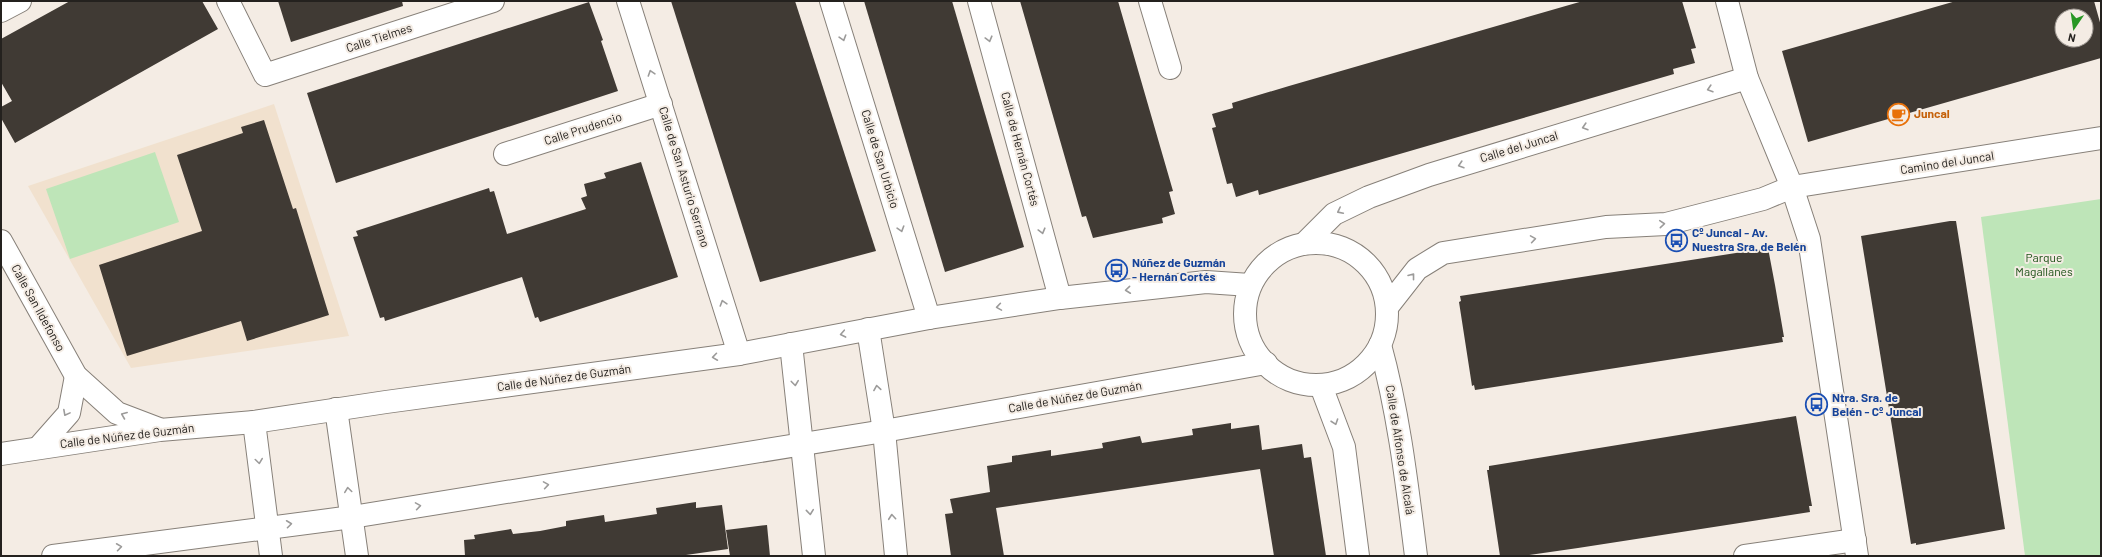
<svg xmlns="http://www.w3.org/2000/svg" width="2102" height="557" font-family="Barlow,sans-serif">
  <rect width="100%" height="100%" fill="#f4ece4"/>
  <!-- education -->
  <polygon fill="#f1e1ce" points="274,104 349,336 131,368 28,186"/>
  <!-- green -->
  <g fill="#bee5b8">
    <polygon points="155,152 179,222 70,259 46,189"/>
    <polygon points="2101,199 2101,556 2025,556 1981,217"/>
  </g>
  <!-- building -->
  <g fill="#403a34" fill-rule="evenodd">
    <polygon points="70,1 202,1 218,29 15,143 1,118 1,107 12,101 1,82 1,39"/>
    <polygon points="278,1 402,1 403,6 291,42"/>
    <polygon points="671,1 795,1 876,251 760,282"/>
    <polygon points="864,1 952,1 1024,247 945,272"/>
    <polygon points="1020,1 1118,1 1173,191 1169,192 1175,214 1162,218 1163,223 1093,238 1086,216 1082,217"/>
    <polygon points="1583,1 1682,1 1696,48 1691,49 1695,63 1673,69 1674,74 1259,195 1258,190 1236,197 1232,183 1227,184 1212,128 1216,127 1212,114 1233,108 1232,103 1289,86"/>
    <path d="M1956 1H2094L2101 26V58L1808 142 1782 51ZM2062 16H2086V40H2062Z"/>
    <polygon points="589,2 603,40 601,41 618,91 336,183 307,93"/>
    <polygon points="264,120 293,209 296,208 329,315 247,341 241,321 127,356 99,265 202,231 177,155 243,133 241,127"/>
    <polygon points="641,162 678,277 540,322 538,317 535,318 522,277 385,321 384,317 380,318 353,237 358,236 356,231 489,188 490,192 494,191 507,234 586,209 581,198 587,196 584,184 606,178 604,173"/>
    <polygon points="1950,221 1956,221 2005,529 1916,545 1916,543 1911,544 1861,236"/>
    <polygon points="1768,248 1775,285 1784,337 1782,337 1783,342 1475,390 1474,385 1472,386 1459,302 1461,301 1460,296"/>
    <polygon points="1796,416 1812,506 1809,506 1810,512 1578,548 1523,556 1500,556 1487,470 1489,470 1489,466"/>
    <polygon points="1231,423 1231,429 1259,425 1262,450 1302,444 1304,458 1311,457 1326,556 1274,556 1260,469 996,508 1004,556 951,556 945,514 953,513 950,499 990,492 987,466 1012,462 1012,456 1051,450 1051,456 1103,448 1102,443 1140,436 1142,443 1168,439 1193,435 1192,429"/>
    <polygon points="696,502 696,508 722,505 728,549 679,556 465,556 464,540 475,539 474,535 511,529 513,534 540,531 566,526 566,521 604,515 605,522 657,514 656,508"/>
    <polygon points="767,525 770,556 730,556 726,530"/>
  </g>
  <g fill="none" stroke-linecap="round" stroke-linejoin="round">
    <defs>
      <g id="street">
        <polyline points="228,1 265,75 493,1"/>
        <polyline points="628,1 739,354"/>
        <polyline points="831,1 929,318"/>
        <polyline points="979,1 1060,298"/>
        <polyline points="1150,1 1170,68"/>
        <polyline points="1727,1 1747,78 1792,187 1809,239 1857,556"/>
        <polyline points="1,11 20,1"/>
        <polyline points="505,154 661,104"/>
        <polyline points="1,241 76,376 117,413 159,429"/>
        <circle cx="1316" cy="314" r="71"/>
        <polyline points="1305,243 1334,214 1369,197 1429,175 1747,78"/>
        <polyline points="1388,306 1417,269 1443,253 1606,227 1666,224 1763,199 1792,187 2101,138"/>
        <polyline points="868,329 884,431 896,556"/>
        <polyline points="791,344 814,556"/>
        <path d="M1380 345C1399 414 1407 485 1416 556"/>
        <polyline points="1321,386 1344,447 1358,556"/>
        <polyline points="336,409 357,556"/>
        <polyline points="254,422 271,556"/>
        <polyline points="39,447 69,413 76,376"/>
        <polyline points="1,454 160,430 254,422 386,402 739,354 929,318 1060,298 1206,282 1250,285"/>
        <polyline points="53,556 352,517 884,431 1266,363"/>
        <polyline points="1745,556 1855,540"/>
      </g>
    </defs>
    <!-- street casing -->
    <use href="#street" stroke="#878079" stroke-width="24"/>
    <!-- street -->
    <use href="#street" stroke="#fff" stroke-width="22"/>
  </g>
  <!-- one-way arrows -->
  <defs><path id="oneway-chevron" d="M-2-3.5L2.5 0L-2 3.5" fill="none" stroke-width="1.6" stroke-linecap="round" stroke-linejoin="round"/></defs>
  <g stroke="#9c9b9a">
    <use href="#oneway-chevron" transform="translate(843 38) rotate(73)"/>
    <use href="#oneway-chevron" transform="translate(989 39) rotate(75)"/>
    <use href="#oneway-chevron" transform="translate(651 73) rotate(-108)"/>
    <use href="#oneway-chevron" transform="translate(1710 89) rotate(163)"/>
    <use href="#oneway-chevron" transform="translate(1585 127) rotate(163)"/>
    <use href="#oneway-chevron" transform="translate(1461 165) rotate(163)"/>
    <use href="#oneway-chevron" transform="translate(1340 211) rotate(153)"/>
    <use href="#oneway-chevron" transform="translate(1662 224) rotate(-5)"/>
    <use href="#oneway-chevron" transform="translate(901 229) rotate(73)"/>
    <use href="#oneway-chevron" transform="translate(1042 231) rotate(75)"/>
    <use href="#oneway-chevron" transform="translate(1533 239) rotate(-9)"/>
    <use href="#oneway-chevron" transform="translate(1412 276) rotate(-52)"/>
    <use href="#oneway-chevron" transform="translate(1128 290) rotate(174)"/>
    <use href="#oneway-chevron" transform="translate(723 303) rotate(-107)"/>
    <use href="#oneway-chevron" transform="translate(999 307) rotate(171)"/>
    <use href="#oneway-chevron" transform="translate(843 334) rotate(169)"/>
    <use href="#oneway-chevron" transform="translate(715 357) rotate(172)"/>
    <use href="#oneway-chevron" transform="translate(795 383) rotate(83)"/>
    <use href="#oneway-chevron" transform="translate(877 388) rotate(-99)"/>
    <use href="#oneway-chevron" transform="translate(66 413) rotate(118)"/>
    <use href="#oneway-chevron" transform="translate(124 415) rotate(-158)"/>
    <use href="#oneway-chevron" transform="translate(1335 422) rotate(71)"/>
    <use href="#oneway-chevron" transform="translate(259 461) rotate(82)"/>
    <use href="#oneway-chevron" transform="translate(546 485) rotate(-9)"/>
    <use href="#oneway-chevron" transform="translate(348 490) rotate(-98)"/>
    <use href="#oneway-chevron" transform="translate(418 506) rotate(-9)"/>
    <use href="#oneway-chevron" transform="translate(810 512) rotate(84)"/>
    <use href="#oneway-chevron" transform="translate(892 517) rotate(-95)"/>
    <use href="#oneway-chevron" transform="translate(289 524) rotate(-7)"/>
    <use href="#oneway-chevron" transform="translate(119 547) rotate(-8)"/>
  </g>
  <!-- icons -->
  <defs>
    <symbol id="cafe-ring" viewBox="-11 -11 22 22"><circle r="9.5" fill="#f4ece4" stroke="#e8710a" stroke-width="1.5"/><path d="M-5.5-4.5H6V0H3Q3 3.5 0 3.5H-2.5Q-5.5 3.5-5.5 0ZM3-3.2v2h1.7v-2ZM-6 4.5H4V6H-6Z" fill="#e8710a"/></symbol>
    <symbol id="bus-ring" viewBox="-11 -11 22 22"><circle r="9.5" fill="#f4ece4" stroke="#1a4fb4" stroke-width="1.5"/><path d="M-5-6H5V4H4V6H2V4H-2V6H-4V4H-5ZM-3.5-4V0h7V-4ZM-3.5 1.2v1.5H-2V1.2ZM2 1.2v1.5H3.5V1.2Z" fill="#1a4fb4"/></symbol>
  </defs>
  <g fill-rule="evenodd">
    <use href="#cafe-ring" x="1886" y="102" width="25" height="25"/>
    <use href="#bus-ring" x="1664" y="228" width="25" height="25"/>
    <use href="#bus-ring" x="1104" y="258" width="25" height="25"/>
    <use href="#bus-ring" x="1804" y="392" width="25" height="25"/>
  </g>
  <g text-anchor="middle" stroke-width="4" stroke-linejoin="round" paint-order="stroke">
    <!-- street labels -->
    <g font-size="12" fill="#24211e" stroke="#f4ece4">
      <text transform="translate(379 38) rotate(-18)" y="4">Calle Tielmes</text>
      <text transform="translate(583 129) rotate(-18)" y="4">Calle Prudencio</text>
      <text transform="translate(1519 147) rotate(-17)" y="4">Calle del Juncal</text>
      <text transform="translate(1020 149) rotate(75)" y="4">Calle de Hernán Cortés</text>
      <text transform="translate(880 159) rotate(73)" y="4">Calle de San Urbicio</text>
      <text transform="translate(1947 163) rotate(-9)" y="4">Camino del Juncal</text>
      <text transform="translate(684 177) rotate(73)" y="4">Calle de San Asturio Serrano</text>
      <text transform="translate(38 308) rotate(61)" y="4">Calle San Ildefonso</text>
      <text transform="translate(564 378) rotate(-8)" y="4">Calle de Núñez de Guzmán</text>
      <text transform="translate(1075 397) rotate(-10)" y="4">Calle de Núñez de Guzmán</text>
      <text transform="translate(127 436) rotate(-7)" y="4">Calle de Núñez de Guzmán</text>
      <text transform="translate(1400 450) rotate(81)" y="4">Calle de Alfonso de Alcalá</text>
    </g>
    <!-- food labels -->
    <g font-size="12" font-weight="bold" fill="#c56008" stroke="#f4ece4" text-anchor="start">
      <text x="1914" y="118">Juncal</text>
    </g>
    <!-- transit labels -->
    <g font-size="12" font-weight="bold" fill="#164399" stroke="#f4ece4" text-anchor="start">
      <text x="1692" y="237">Cº Juncal - Av.<tspan x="1692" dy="14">Nuestra Sra. de Belén</tspan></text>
      <text x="1132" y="267">Núñez de Guzmán<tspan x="1132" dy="14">- Hernán Cortés</tspan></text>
      <text x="1832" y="402">Ntra. Sra. de<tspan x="1832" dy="14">Belén - Cº Juncal</tspan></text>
    </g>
    <!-- park labels -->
    <g font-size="12" fill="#1a4f14" stroke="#f4ece4">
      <text x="2044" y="262">Parque<tspan x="2044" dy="14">Magallanes</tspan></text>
    </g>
  </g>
  <!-- border -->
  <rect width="2102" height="557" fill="none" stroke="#24211e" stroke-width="4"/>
  <!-- north arrow -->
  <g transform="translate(2074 28) rotate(193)"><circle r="19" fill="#f4ece4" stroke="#a19b95"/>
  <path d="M0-3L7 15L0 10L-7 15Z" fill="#289724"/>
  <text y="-6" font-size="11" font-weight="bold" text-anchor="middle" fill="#24211e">N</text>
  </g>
</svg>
